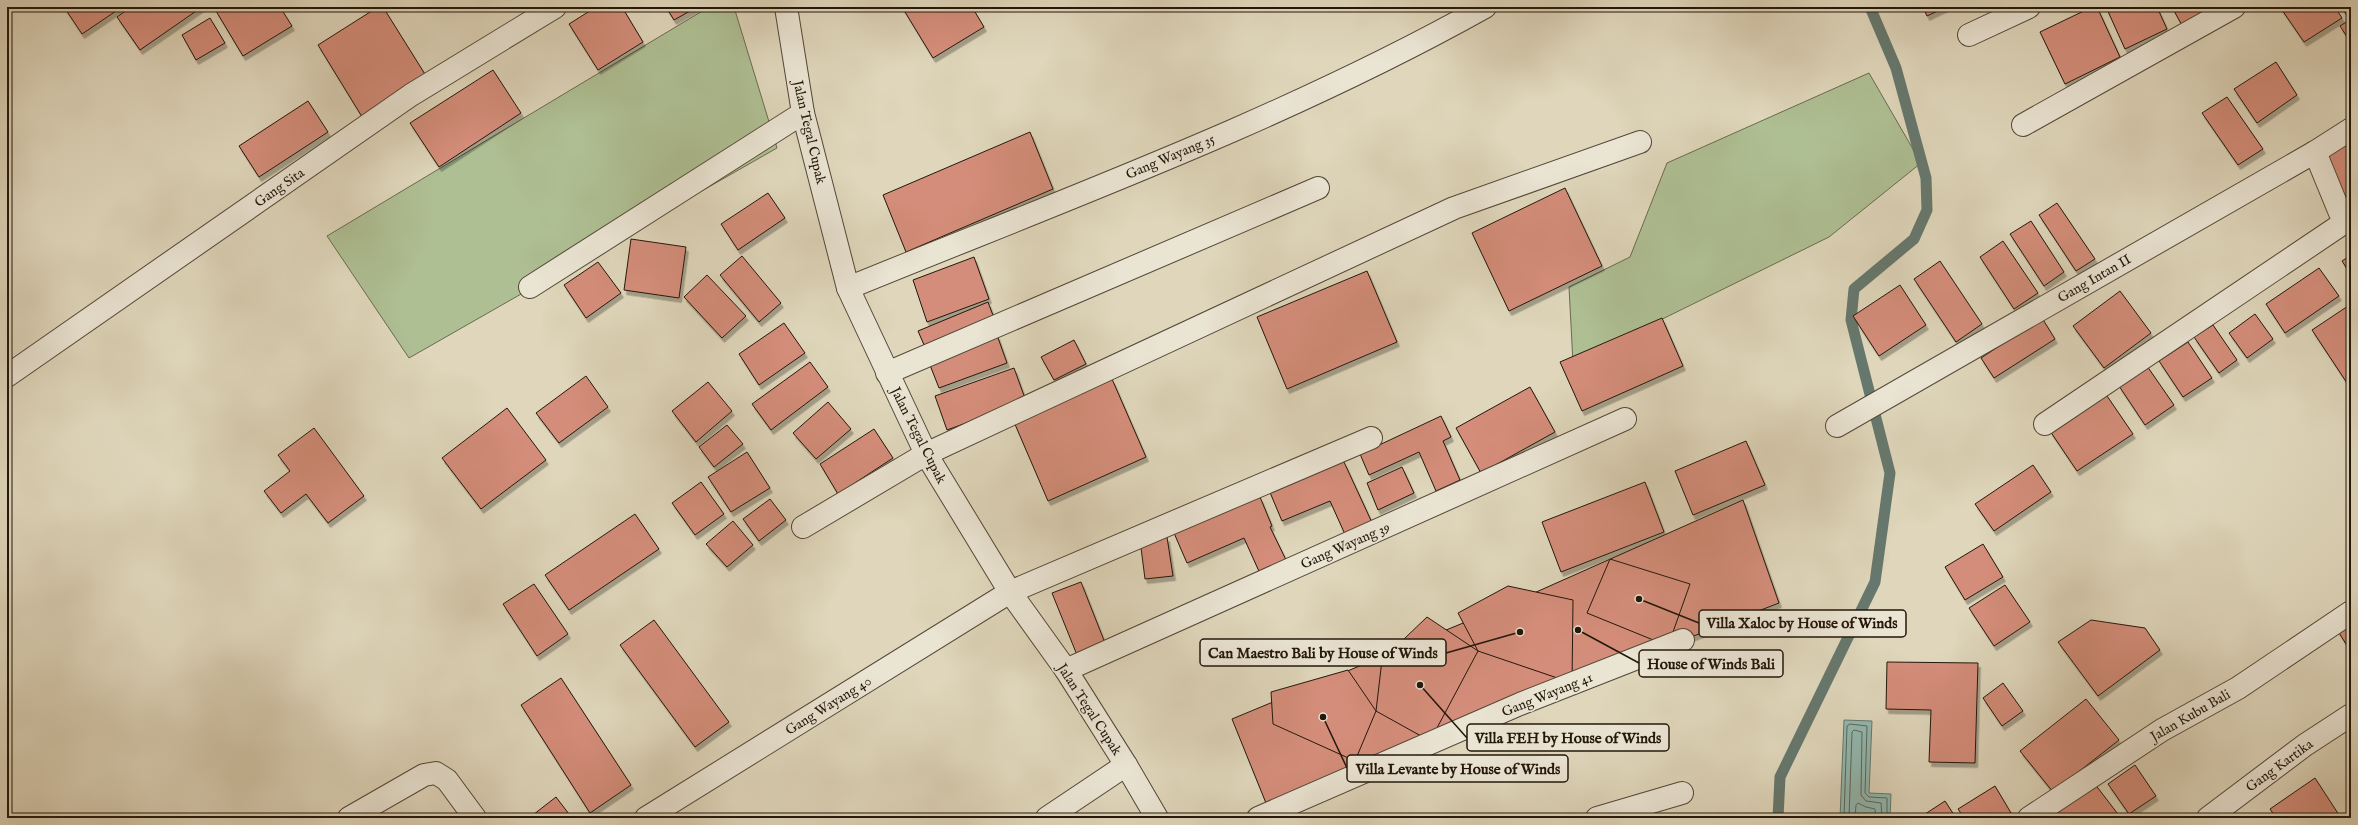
<svg xmlns="http://www.w3.org/2000/svg" width="2358" height="825" font-family="'IM FELL English',serif">
  <defs>
    <filter id="shadow"><feDropShadow dx="2.5" dy="4.5" stdDeviation="0" flood-color="#0004"/></filter>
  </defs>
  <rect width="100%" height="100%" fill="#dfd6bb"/>
  <filter id="stains"><feTurbulence type="fractalNoise" baseFrequency=".005" numOctaves="4"/><feColorMatrix values="0 0 0 0 .2 0 0 0 0 .09 0 0 0 0 .02 0 0 0 .5 -.17"/></filter>
  <radialGradient id="worn" r=".72"><stop offset=".6" stop-color="#630" stop-opacity="0"/><stop offset="1" stop-color="#630" stop-opacity=".3"/></radialGradient>
  <!-- green -->
  <g fill="#aebf93" stroke="#686b4f">
    <polygon points="709,7 734,7 777,148 409,358 327,236"/>
    <polygon points="1869,73 1921,163 1829,237 1573,363 1569,287 1630,257 1667,163"/>
  </g>
  <!-- water -->
  <polygon fill="#93b9b0" stroke="#66786e" points="1844,720 1872,721 1869,793 1891,794 1890,818 1840,818"/>
  <g fill="none" stroke-linecap="round" stroke-linejoin="round">
    <!-- shore -->
    <g stroke="#5b685e" stroke-width="1">
      <polyline points="1844,818 1847,726 1850,724 1867,726 1865,793 1869,797 1887,798 1887,818"/>
      <polyline points="1849,818 1852,732 1854,730 1862,732 1861,795 1866,801 1881,803 1882,818"/>
      <polyline points="1855,818 1856,805 1858,803 1866,807 1875,809 1876,818"/>
    </g>
    <!-- stream -->
    <polyline stroke="#66786e" stroke-width="11" points="1778,818 1780,777 1875,582 1890,473 1851,320 1854,289 1914,239 1927,210 1926,178 1896,68 1870,7"/>
  </g>
  <!-- building -->
  <g fill="#d48d7a" stroke="#23170b" filter="url(#shadow)">
    <polygon points="64,7 122,7 82,34"/>
    <polygon points="131,7 202,7 140,50 117,17"/>
    <polygon points="222,7 280,7 292,26 243,56 216,11"/>
    <polygon points="378,7 383,7 428,79 364,120 318,45"/>
    <polygon points="596,7 622,7 643,42 598,70 569,24"/>
    <polygon points="666,7 697,7 674,20"/>
    <polygon points="902,7 972,7 984,27 933,58"/>
    <polygon points="1923,7 1946,7 1927,16"/>
    <polygon points="2092,7 2097,7 2120,57 2065,84 2040,32"/>
    <polygon points="2106,7 2157,7 2167,29 2125,49"/>
    <polygon points="2172,7 2209,7 2214,16 2185,31"/>
    <polygon points="2280,7 2335,7 2342,18 2304,42"/>
    <polygon points="2341,7 2351,7 2351,12 2347,15"/>
    <polygon points="210,18 225,43 196,60 182,35"/>
    <polygon points="2351,19 2351,43 2340,26"/>
    <polygon points="2276,62 2297,95 2257,123 2234,89"/>
    <polygon points="493,70 521,113 439,167 410,123"/>
    <polygon points="2227,97 2263,149 2238,165 2202,113"/>
    <polygon points="308,101 328,132 259,177 239,146"/>
    <polygon points="1030,132 1053,189 906,252 883,195"/>
    <polygon points="2351,138 2351,193 2345,196 2322,156"/>
    <polygon points="1565,188 1602,266 1509,311 1472,233"/>
    <polygon points="768,193 785,218 738,250 721,224"/>
    <polygon points="2057,203 2095,259 2076,271 2039,215"/>
    <polygon points="2031,221 2064,272 2044,286 2010,234"/>
    <polygon points="631,239 686,247 679,298 624,290"/>
    <polygon points="2003,241 2038,293 2014,309 1980,257"/>
    <polygon points="2351,255 2351,275 2342,261"/>
    <polygon points="742,256 781,303 759,322 720,275"/>
    <polygon points="974,257 989,299 927,322 913,280"/>
    <polygon points="1940,261 1982,324 1956,342 1914,279"/>
    <polygon points="598,262 621,293 586,318 564,285"/>
    <polygon points="2319,268 2339,296 2285,333 2266,304"/>
    <polygon points="1367,271 1397,342 1287,389 1257,317"/>
    <polygon points="707,275 746,316 722,338 684,297"/>
    <polygon points="1900,285 1926,325 1879,356 1853,316"/>
    <polygon points="2120,291 2151,333 2104,368 2073,326"/>
    <polygon points="988,302 997,326 928,354 918,331"/>
    <polygon points="2351,304 2351,389 2312,330"/>
    <polygon points="2255,314 2273,339 2247,358 2229,333"/>
    <polygon points="1662,318 1683,366 1582,411 1560,362"/>
    <polygon points="2042,318 2055,339 1994,378 1981,358"/>
    <polygon points="784,323 805,353 759,385 739,354"/>
    <polygon points="2213,325 2237,360 2219,373 2194,337"/>
    <polygon points="997,335 1007,363 939,388 928,360"/>
    <polygon points="1074,340 1086,364 1054,380 1041,357"/>
    <polygon points="2188,342 2212,378 2183,397 2159,361"/>
    <polygon points="810,362 828,387 771,430 752,404"/>
    <polygon points="2147,366 2174,405 2145,425 2119,386"/>
    <polygon points="1014,368 1026,401 947,430 935,396"/>
    <polygon points="586,376 608,407 559,443 536,413"/>
    <polygon points="1112,379 1146,457 1048,501 1014,422"/>
    <polygon points="708,382 732,411 696,442 672,411"/>
    <polygon points="1530,387 1555,432 1481,473 1456,428"/>
    <polygon points="2105,393 2133,434 2077,471 2050,431"/>
    <polygon points="828,402 851,429 816,459 793,433"/>
    <polygon points="507,408 546,460 481,509 442,458"/>
    <polygon points="1441,416 1451,437 1443,441 1460,480 1436,491 1419,452 1369,475 1360,454"/>
    <polygon points="727,425 743,444 714,467 699,447"/>
    <polygon points="314,428 364,496 328,523 306,494 281,513 264,491 290,471 278,455"/>
    <polygon points="874,429 893,458 838,494 820,464"/>
    <polygon points="1746,441 1765,485 1693,515 1675,471"/>
    <polygon points="747,452 770,488 731,512 708,477"/>
    <polygon points="1336,462 1337,464 1344,462 1375,529 1348,541 1330,501 1282,521 1269,490"/>
    <polygon points="2033,465 2051,492 1994,531 1975,504"/>
    <polygon points="1402,467 1414,493 1378,510 1367,483"/>
    <polygon points="701,482 724,514 695,535 672,503"/>
    <polygon points="1645,482 1664,532 1561,572 1542,522"/>
    <polygon points="1260,497 1272,526 1270,527 1289,566 1262,578 1244,538 1187,563 1174,533"/>
    <polygon points="770,499 786,520 759,541 743,519"/>
    <polygon points="1743,500 1779,603 1520,703 1270,813 1232,719 1516,601"/>
    <polygon points="635,514 659,549 569,610 545,575"/>
    <polygon points="733,521 753,545 727,567 706,544"/>
    <polygon points="1167,537 1173,576 1145,579 1140,540"/>
    <polygon points="1983,544 2003,577 1965,600 1945,567"/>
    <polygon points="1610,559 1690,584 1668,646 1587,613"/>
    <polygon points="1081,582 1107,648 1079,660 1052,593"/>
    <polygon points="534,584 568,634 537,656 503,604"/>
    <polygon points="2005,585 2030,622 1994,646 1969,608"/>
    <polygon points="1508,586 1573,600 1572,683 1478,651 1458,613"/>
    <polygon points="1427,617 1478,651 1430,741 1376,711 1382,660"/>
    <polygon points="2351,618 2351,652 2336,628"/>
    <polygon points="654,620 729,722 695,747 620,645"/>
    <polygon points="2091,620 2145,628 2160,650 2098,696 2058,642"/>
    <polygon points="1887,662 1978,663 1975,763 1929,762 1931,710 1886,709"/>
    <polygon points="1348,670 1376,711 1355,761 1273,724 1271,692"/>
    <polygon points="561,678 631,785 590,813 521,705"/>
    <polygon points="2003,683 2023,711 2002,726 1983,698"/>
    <polygon points="2086,699 2119,740 2053,792 2020,751"/>
    <polygon points="2135,765 2156,796 2129,814 2108,784"/>
    <polygon points="2315,778 2341,818 2276,818 2270,809"/>
    <polygon points="2091,779 2121,818 2043,818"/>
    <polygon points="1995,786 2014,818 1964,818 1958,809"/>
    <polygon points="556,797 572,818 529,818"/>
    <polygon points="1945,801 1956,818 1919,818"/>
    <polygon points="2256,814 2259,818 2249,818"/>
  </g>
  <g fill="none" stroke-linecap="round" stroke-linejoin="round">
    <defs>
      <g id="minor">
        <polyline points="786,7 803,113 848,288 926,454 1010,592 1066,670 1126,765 1157,818"/>
        <polyline points="1969,35 2029,7"/>
        <polyline points="2023,125 2234,7"/>
        <polyline points="2315,152 2340,213 2351,221"/>
        <polyline points="530,287 803,113"/>
        <path d="M848 288C1063 200 1283 120 1485 7"/>
        <polyline points="887,373 1318,188"/>
        <polyline points="7,376 411,95 555,7"/>
        <polyline points="2045,424 2348,220"/>
        <polyline points="1837,426 2315,152 2351,129"/>
        <polyline points="803,527 926,454 1454,208 1640,142"/>
        <polyline points="1066,670 1625,419"/>
        <polyline points="349,818 424,775 436,773 447,780 475,818"/>
        <polyline points="646,818 1010,592 1371,438"/>
        <polyline points="1047,818 1126,765"/>
        <polyline points="1258,818 1520,704 1683,640"/>
        <polyline points="1597,818 1682,793"/>
        <polyline points="2029,818 2162,730 2238,688 2351,612"/>
        <polyline points="2208,818 2305,745 2351,715"/>
      </g>
    </defs>
    <!-- minor casing -->
    <use href="#minor" stroke="#524737" stroke-width="24"/>
    <!-- minor -->
    <use href="#minor" stroke="#eae4d3" stroke-width="22"/>
  </g>
  <g text-anchor="middle" stroke-width="3.5" stroke-linejoin="round" paint-order="stroke">
    <!-- street labels -->
    <g font-size="14" fill="#23170b" stroke="#eae4d3">
      <text transform="translate(810 132) rotate(77)" y="5">Jalan Tegal Cupak</text>
      <text transform="translate(1170 156) rotate(-23)" y="5">Gang Wayang 35</text>
      <text transform="translate(279 187) rotate(-35)" y="5">Gang Sita</text>
      <text transform="translate(2094 278) rotate(-30)" y="5">Gang Intan II</text>
      <text transform="translate(919 435) rotate(63)" y="5">Jalan Tegal Cupak</text>
      <text transform="translate(1345 545) rotate(-24)" y="5">Gang Wayang 39</text>
      <text transform="translate(1547 694) rotate(-22)" y="5">Gang Wayang 41</text>
      <text transform="translate(828 705) rotate(-32)" y="5">Gang Wayang 40</text>
      <text transform="translate(1090 709) rotate(57)" y="5">Jalan Tegal Cupak</text>
      <text transform="translate(2190 715) rotate(-30)" y="5">Jalan Kubu Bali</text>
      <text transform="translate(2279 765) rotate(-36)" y="5">Gang Kartika</text>
    </g>
  </g>
  <!-- callouts -->
  <path fill="none" stroke="#23170b" stroke-width="1.5" d="M1639 599L1699 623M1520 632L1446 653M1578 630L1639 663M1420 685L1467 738M1323 717L1347 768"/>
  <g fill="#23170b" stroke="#eae4d3" stroke-width="1.5">
    <circle cx="1639" cy="599" r="4"/>
    <circle cx="1520" cy="632" r="4"/>
    <circle cx="1578" cy="630" r="4"/>
    <circle cx="1420" cy="685" r="4"/>
    <circle cx="1323" cy="717" r="4"/>
  </g>
  <g fill="#eae4d3" stroke="#23170b" stroke-width="1.5">
    <rect x="1699" y="610" width="207" height="27" rx="4"/>
    <rect x="1200" y="639" width="246" height="27" rx="4"/>
    <rect x="1639" y="650" width="144" height="27" rx="4"/>
    <rect x="1467" y="724" width="202" height="27" rx="4"/>
    <rect x="1347" y="755" width="221" height="27" rx="4"/>
  </g>
  <g font-size="15" text-anchor="middle" font-weight="bold" fill="#23170b">
    <text x="1802" y="628">Villa Xaloc by House of Winds</text>
    <text x="1323" y="658">Can Maestro Bali by House of Winds</text>
    <text x="1711" y="669">House of Winds Bali</text>
    <text x="1568" y="743">Villa FEH by House of Winds</text>
    <text x="1458" y="774">Villa Levante by House of Winds</text>
  </g>
  <!-- margin -->
  <rect width="2358" height="825" fill="none" stroke="#dfd6bb" stroke-width="24"/>
  <rect x="8" y="8" width="2342" height="809" fill="none" stroke="#23170b" stroke-width="2"/>
  <rect x="12" y="12" width="2334" height="801" fill="none" stroke="#23170b"/>
  <rect width="100%" height="100%" filter="url(#stains)"/>
  <rect width="100%" height="100%" fill="url(#worn)"/>
</svg>
